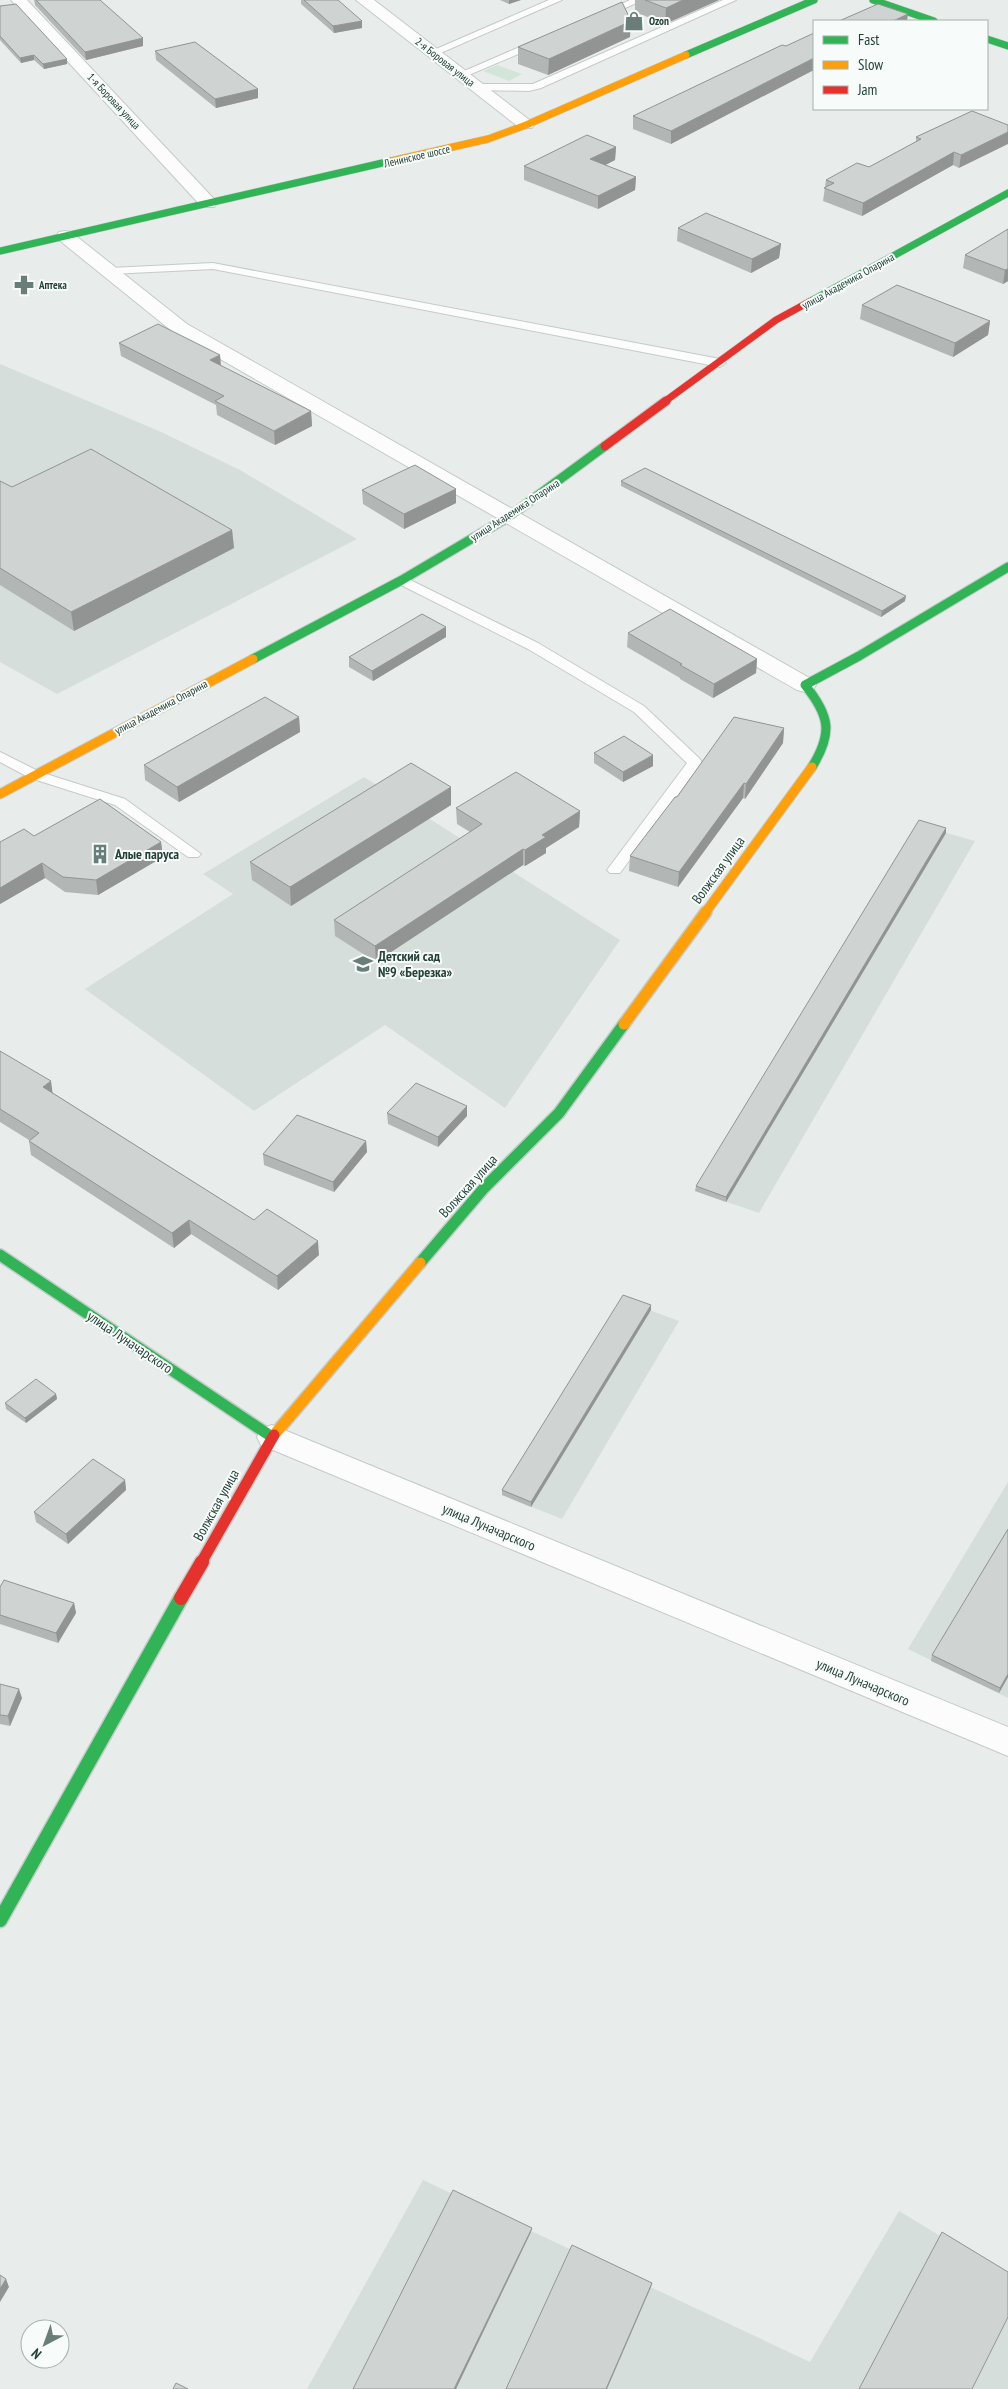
<svg xmlns="http://www.w3.org/2000/svg" width="1008" height="2389" font-family="'PT Sans Narrow',sans-serif">
  <rect width="100%" height="100%" fill="#e8edeb"/>
  <!-- built -->
  <g fill="#d6dedb">
    <polygon points="0,364 159,431 240,470 357,539 57,694 0,662"/>
    <polygon points="364,777 620,940 505,1108 385,1025 254,1111 85,989 233,894 203,874"/>
    <polygon points="919,825 975,841 759,1213 695,1191"/>
    <polygon points="623,1300 679,1321 562,1519 502,1495"/>
    <polygon points="1008,1482 1008,1698 908,1649"/>
    <polygon points="423,2180 810,2362 899,2211 1008,2277 1008,2389 307,2389"/>
  </g>
  <!-- green -->
  <polygon fill="#d1e6d8" points="497,65 522,74 509,81 483,71"/>
  <g fill="none" stroke-linecap="round" stroke-linejoin="round">
    <defs>
      <g id="lane">
        <polygon points="549,0 562,0 436,55 428,55 427,53"/>
        <polygon points="630,0 643,0 605,17 597,15"/>
        <polygon points="723,0 736,0 541,88 529,91 477,90 472,87 477,84 533,84"/>
        <polygon points="538,39 543,42 542,44 464,77 456,77 455,75"/>
        <polygon points="213,263 720,359 726,363 720,367 213,269 110,274 104,271 110,268"/>
        <polygon points="402,576 538,643 644,706 700,759 702,762 700,765 620,873 610,873 607,870 687,763 634,712 528,649 397,583 395,580"/>
        <polygon points="0,752 40,772 125,799 201,854 198,857 188,857 115,805 30,778 0,762"/>
      </g>
      <g id="street">
        <polygon points="11,0 27,0 214,199 217,203 214,207 202,207"/>
        <polygon points="356,0 374,0 532,122 534,125 532,128 520,128"/>
        <polygon points="65,231 71,232 187,324 813,680 816,685 813,690 805,692 797,690 173,332 59,240 56,236 59,232"/>
        <polygon points="272,1425 1008,1727 1008,1756 261,1445 257,1437 261,1429"/>
      </g>
      <g id="fast-far3">
        <polyline points="873,0 934,21"/>
        <polyline points="987,39 1008,46"/>
        <polyline points="686,55 814,0"/>
        <polyline points="0,251 391,161"/>
        <polyline points="809,302 1008,193"/>
      </g>
      <g id="fast-far2">
        <polyline points="253,659 402,580 510,516 605,446"/>
        <path d="M812 767C833 733 830 716 805 685L859 656 1008 567"/>
      </g>
      <g id="fast-far1">
        <polyline points="0,1255 272,1437"/>
        <polyline points="420,1263 484,1188 559,1113 624,1024"/>
      </g>
      <polyline id="fast" points="0,1920 181,1598"/>
      <polyline id="slow-far2" points="391,161 488,139 526,125 686,55"/>
      <g id="slow-far1">
        <polyline points="0,794 253,659"/>
        <polyline points="705,913 812,767"/>
      </g>
      <g id="slow">
        <polyline points="624,1024 706,912"/>
        <polyline points="274,1435 420,1263"/>
      </g>
      <polyline id="jam-far3" points="664,402 776,320 809,302"/>
      <polyline id="jam-far2" points="605,446 666,401"/>
      <polyline id="jam-far1" points="201,1563 274,1435"/>
      <polyline id="jam" points="181,1598 202,1562"/>
    </defs>
    <!-- lane casing -->
    <use href="#lane" stroke="#c5cac8" stroke-width="2"/>
    <!-- street casing -->
    <use href="#street" stroke="#c5cac8" stroke-width="2"/>
    <!-- fast-far3 casing -->
    <use href="#fast-far3" stroke="#c3cbc8" stroke-width="8"/>
    <!-- fast-far2 casing -->
    <use href="#fast-far2" stroke="#c3cbc8" stroke-width="11"/>
    <!-- fast-far1 casing -->
    <use href="#fast-far1" stroke="#c3cbc8" stroke-width="14"/>
    <!-- fast casing -->
    <use href="#fast" stroke="#c3cbc8" stroke-width="17"/>
    <!-- slow-far2 casing -->
    <use href="#slow-far2" stroke="#c3cbc8" stroke-width="8"/>
    <!-- slow-far1 casing -->
    <use href="#slow-far1" stroke="#c3cbc8" stroke-width="11"/>
    <!-- slow casing -->
    <use href="#slow" stroke="#c3cbc8" stroke-width="14"/>
    <!-- jam-far3 casing -->
    <use href="#jam-far3" stroke="#c3cbc8" stroke-width="8"/>
    <!-- jam-far2 casing -->
    <use href="#jam-far2" stroke="#c3cbc8" stroke-width="11"/>
    <!-- jam-far1 casing -->
    <use href="#jam-far1" stroke="#c3cbc8" stroke-width="14"/>
    <!-- jam casing -->
    <use href="#jam" stroke="#c3cbc8" stroke-width="17"/>
    <!-- lane -->
    <use href="#lane" fill="#fcfcfc" fill-rule="evenodd"/>
    <!-- street -->
    <use href="#street" fill="#fcfcfc" fill-rule="evenodd"/>
    <!-- fast-far3 -->
    <use href="#fast-far3" stroke="#30b455" stroke-width="7"/>
    <!-- fast-far2 -->
    <use href="#fast-far2" stroke="#30b455" stroke-width="9"/>
    <!-- fast-far1 -->
    <use href="#fast-far1" stroke="#30b455" stroke-width="11"/>
    <!-- fast -->
    <use href="#fast" stroke="#30b455" stroke-width="14"/>
    <!-- slow-far2 -->
    <use href="#slow-far2" stroke="#ff9f0a" stroke-width="7"/>
    <!-- slow-far1 -->
    <use href="#slow-far1" stroke="#ff9f0a" stroke-width="9"/>
    <!-- slow -->
    <use href="#slow" stroke="#ff9f0a" stroke-width="11"/>
    <!-- jam-far3 -->
    <use href="#jam-far3" stroke="#e5322d" stroke-width="7"/>
    <!-- jam-far2 -->
    <use href="#jam-far2" stroke="#e5322d" stroke-width="9"/>
    <!-- jam-far1 -->
    <use href="#jam-far1" stroke="#e5322d" stroke-width="11"/>
    <!-- jam -->
    <use href="#jam" stroke="#e5322d" stroke-width="14"/>
  </g>
  <!-- wall -->
  <g fill="#b2b6b5">
    <polygon points="34,0 100,0 143,46 86,60 35,5"/>
    <polygon points="301,0 338,0 362,28 334,33 301,4"/>
    <polygon points="500,0 521,0 509,4"/>
    <polygon points="635,0 719,0 665,24 635,12"/>
    <polygon points="0,6 67,64 44,69 34,60 21,63 0,40"/>
    <polygon points="630,37 548,75 518,64 518,47"/>
    <polygon points="786,46 671,144 633,129 633,116"/>
    <polygon points="155,51 258,89 258,98 216,108 156,60"/>
    <polygon points="972,111 959,168 953,165 862,216 823,201 826,180 869,167 916,142 916,137"/>
    <polygon points="616,147 615,160 605,165 636,177 635,190 598,209 524,180 524,166"/>
    <polygon points="678,228 781,244 779,258 751,273 677,241"/>
    <polygon points="1008,229 1008,281 1003,284 963,268 965,255"/>
    <polygon points="862,305 990,321 988,335 953,357 860,319"/>
    <polygon points="119,343 220,355 221,366 311,411 312,426 275,445 217,415 216,405 121,356"/>
    <polygon points="0,481 12,487 232,530 234,548 74,631 0,585"/>
    <polygon points="621,481 905,601 881,617 621,486"/>
    <polygon points="456,489 456,503 404,529 363,504 362,490"/>
    <polygon points="446,627 446,637 373,681 349,667 349,657"/>
    <polygon points="628,633 757,659 756,673 713,698 680,679 680,678 627,647"/>
    <polygon points="299,717 300,732 179,802 145,780 144,765"/>
    <polygon points="784,728 783,743 745,799 743,798 678,887 629,871 630,856 677,797"/>
    <polygon points="594,753 653,766 623,782 594,763"/>
    <polygon points="451,805 291,906 252,880 250,862"/>
    <polygon points="456,808 580,811 579,827 546,848 546,853 525,866 523,865 376,962 335,936 334,920 470,832 457,824"/>
    <polygon points="946,828 946,833 726,1202 695,1191 696,1186"/>
    <polygon points="34,836 161,842 163,857 98,895 65,892 45,878 0,904 0,842"/>
    <polygon points="0,1051 53,1093 254,1220 319,1255 278,1290 191,1234 174,1248 31,1155 29,1141 29,1140 0,1122"/>
    <polygon points="387,1113 467,1116 438,1147 388,1124"/>
    <polygon points="366,1141 367,1152 334,1192 264,1165 263,1154"/>
    <polygon points="651,1310 531,1507 502,1495 502,1490"/>
    <polygon points="56,1394 57,1399 26,1423 6,1409 5,1403"/>
    <polygon points="125,1480 126,1490 68,1544 36,1522 34,1512"/>
    <polygon points="1008,1529 1008,1677 999,1693 931,1661 932,1655"/>
    <polygon points="0,1587 74,1603 76,1613 58,1643 0,1624"/>
    <polygon points="0,1684 22,1698 10,1726 0,1724"/>
  </g>
  <!-- shaded-wall -->
  <g fill="#919493">
    <polygon points="509,0 521,0 509,4"/>
    <polygon points="683,0 719,0 665,24 666,8"/>
    <polygon points="908,14 907,21 893,21"/>
    <polygon points="362,21 362,28 334,33 333,26"/>
    <polygon points="631,21 630,37 548,75 549,59"/>
    <polygon points="143,38 143,46 86,60 85,52"/>
    <polygon points="34,55 34,60 21,63 20,58"/>
    <polygon points="814,58 814,70 671,144 671,131"/>
    <polygon points="67,59 67,64 44,69 43,64"/>
    <polygon points="258,89 258,98 216,108 215,99"/>
    <polygon points="1008,132 1008,144 959,168 961,155"/>
    <polygon points="616,147 615,160 590,173 590,159"/>
    <polygon points="954,152 953,165 862,216 863,203"/>
    <polygon points="636,177 635,190 598,209 598,196"/>
    <polygon points="781,244 779,258 751,273 752,259"/>
    <polygon points="1008,269 1008,281 1003,284 1005,270"/>
    <polygon points="990,321 988,335 953,357 955,343"/>
    <polygon points="220,355 221,369 210,360"/>
    <polygon points="311,411 312,426 275,445 274,431"/>
    <polygon points="456,489 456,503 404,529 404,514"/>
    <polygon points="232,530 234,548 74,631 71,612"/>
    <polygon points="906,596 905,601 881,617 882,611"/>
    <polygon points="446,627 446,637 373,681 372,671"/>
    <polygon points="757,659 756,673 713,698 714,684"/>
    <polygon points="299,717 300,732 179,802 177,787"/>
    <polygon points="784,728 783,743 745,799 746,784"/>
    <polygon points="653,755 653,766 623,782 623,772"/>
    <polygon points="744,783 743,798 678,887 679,872"/>
    <polygon points="451,787 451,805 291,906 290,887"/>
    <polygon points="580,811 579,827 546,848 546,853 525,866 525,850 542,835"/>
    <polygon points="946,828 946,833 726,1202 726,1197"/>
    <polygon points="161,842 163,857 98,895 96,880"/>
    <polygon points="523,849 523,865 376,962 375,946"/>
    <polygon points="42,863 45,878 0,904 0,888"/>
    <polygon points="51,1081 53,1096 43,1087"/>
    <polygon points="467,1106 467,1116 438,1147 438,1137"/>
    <polygon points="366,1141 367,1152 334,1192 333,1182"/>
    <polygon points="189,1220 191,1234 174,1248 172,1233"/>
    <polygon points="318,1241 319,1255 278,1290 277,1276"/>
    <polygon points="651,1305 651,1310 531,1507 531,1502"/>
    <polygon points="56,1394 57,1399 26,1423 25,1418"/>
    <polygon points="125,1480 126,1490 68,1544 66,1534"/>
    <polygon points="74,1603 76,1613 58,1643 56,1633"/>
    <polygon points="1008,1674 1008,1677 999,1693 1000,1688"/>
    <polygon points="19,1689 22,1698 10,1726 8,1716"/>
    <polygon points="532,2228 531,2232 456,2389 454,2389"/>
    <polygon points="6,2279 9,2287 0,2302 0,2289"/>
    <polygon points="652,2283 651,2287 607,2389 606,2389"/>
  </g>
  <!-- building -->
  <g fill="#cfd4d2" stroke="#919493">
    <polygon points="36,0 100,0 143,38 85,52"/>
    <polygon points="304,0 338,0 362,21 333,26"/>
    <polygon points="645,0 683,0 666,8"/>
    <polygon points="622,2 631,21 549,59 518,47"/>
    <polygon points="16,4 67,59 43,64 34,55 20,58 0,36 0,6"/>
    <polygon points="878,4 908,14 893,21 839,21"/>
    <polygon points="814,33 814,58 671,131 633,116 782,45 786,46"/>
    <polygon points="195,42 258,89 215,99 155,51"/>
    <polygon points="972,111 1008,125 1008,132 961,155 954,152 863,203 824,188 834,183 826,180 857,163 869,167 921,139 916,137"/>
    <polygon points="587,135 616,147 590,159 636,177 598,196 524,166"/>
    <polygon points="706,213 781,244 752,259 678,228"/>
    <polygon points="1008,229 1008,269 1005,270 965,255"/>
    <polygon points="897,285 990,321 955,343 862,305"/>
    <polygon points="158,324 220,355 210,360 311,411 274,431 215,401 224,396 119,343"/>
    <polygon points="91,449 232,530 71,612 0,568 0,481 12,487"/>
    <polygon points="415,465 456,489 404,514 362,490"/>
    <polygon points="645,468 906,596 882,611 621,481"/>
    <polygon points="670,609 757,659 714,684 680,665 682,664 628,633"/>
    <polygon points="422,614 446,627 372,671 349,657"/>
    <polygon points="265,697 299,717 177,787 144,765"/>
    <polygon points="734,717 784,728 746,784 744,783 679,872 630,856 675,797 677,797"/>
    <polygon points="624,736 653,755 623,772 594,753"/>
    <polygon points="411,763 451,787 290,887 250,862"/>
    <polygon points="516,772 580,811 542,835 546,837 525,850 523,849 375,946 334,920 482,824 456,808"/>
    <polygon points="100,799 161,842 96,880 63,877 42,863 0,888 0,842 24,829 34,836"/>
    <polygon points="919,820 946,828 726,1197 696,1186"/>
    <polygon points="0,1051 51,1081 43,1087 254,1220 267,1209 318,1241 277,1276 189,1220 172,1233 29,1141 39,1133 0,1109"/>
    <polygon points="416,1083 467,1106 438,1137 387,1113"/>
    <polygon points="297,1115 366,1141 333,1182 263,1154"/>
    <polygon points="623,1295 651,1305 531,1502 502,1490"/>
    <polygon points="36,1379 56,1394 25,1418 5,1403"/>
    <polygon points="93,1459 125,1480 66,1534 34,1512"/>
    <polygon points="1008,1529 1008,1674 1000,1688 932,1655"/>
    <polygon points="4,1580 74,1603 56,1633 0,1615 0,1587"/>
    <polygon points="0,1684 19,1689 8,1716 0,1715"/>
    <polygon points="453,2190 532,2228 454,2389 353,2389"/>
    <polygon points="942,2232 1008,2272 1008,2317 972,2389 859,2389"/>
    <polygon points="572,2245 652,2283 606,2389 506,2389"/>
    <polygon points="0,2275 6,2279 0,2289"/>
    <polygon points="176,2383 188,2389 173,2389"/>
  </g>
  <!-- icons -->
  <defs>
    <symbol id="shop-bare" viewBox="-9 -9 18 18"><path d="M-5-2.5h2.3a2.7 3.5 0 0 1 5.4 0H5L5.5 6h-11ZM-1.5-2.5h3a1.5 2.3 0 0 0-3 0Z" fill="#697e78" stroke="#f7fbf9" stroke-width="2.5" paint-order="stroke"/></symbol>
    <symbol id="pharmacy-bare" viewBox="-9 -9 18 18"><path d="M-2-6h4v4h4v4h-4v4h-4v-4h-4v-4h4Z" fill="#697e78" stroke="#f7fbf9" stroke-width="2.5" paint-order="stroke"/></symbol>
    <symbol id="building-bare" viewBox="-9 -9 18 18"><path d="M-4-6H4V6H1V3H-1V6H-4ZM-2.5-4.3h1.7v1.8h-1.7ZM.8-4.3h1.7v1.8H.8ZM-2.5-1h1.7V.8h-1.7ZM.8-1h1.7V.8H.8Z" fill="#697e78" stroke="#f7fbf9" stroke-width="2.5" paint-order="stroke"/></symbol>
    <symbol id="school-bare" viewBox="-9 -9 18 18"><path d="M0-5L7-2L0 1L-7-2ZM-4 1L0 2.5L4 1V4Q0 6-4 4Z" fill="#697e78" stroke="#f7fbf9" stroke-width="2.5" paint-order="stroke"/></symbol>
  </defs>
  <g fill-rule="evenodd">
    <use href="#shop-bare" x="620" y="7" width="28" height="28"/>
    <use href="#pharmacy-bare" x="10" y="271" width="28" height="28"/>
    <use href="#building-bare" x="86" y="840" width="28" height="28"/>
    <use href="#school-bare" x="349" y="950" width="28" height="28"/>
  </g>
  <g text-anchor="middle" stroke-width="4" stroke-linejoin="round" paint-order="stroke">
    <!-- far-poi labels -->
    <g font-size="11" font-weight="bold" fill="#24423a" stroke="#f7fbf9" text-anchor="start">
      <text x="649" y="25">Ozon</text>
      <text x="39" y="289">Аптека</text>
    </g>
    <!-- far-street labels -->
    <g font-size="11" fill="#24423a" stroke="#f7fbf9">
      <text transform="translate(445 62) rotate(38)" y="4">2-я Боровая улица</text>
      <text transform="translate(114 101) rotate(47)" y="4">1-я Боровая улица</text>
      <text transform="translate(417 156) rotate(-13)" y="4">Ленинское шоссе</text>
      <text transform="translate(848 281) rotate(-29)" y="4">улица Академика Опарина</text>
      <text transform="translate(515 510) rotate(-33)" y="4">улица Академика Опарина</text>
      <text transform="translate(161 707) rotate(-28)" y="4">улица Академика Опарина</text>
    </g>
    <!-- poi labels -->
    <g font-size="14" font-weight="bold" fill="#24423a" stroke="#f7fbf9" text-anchor="start">
      <text x="115" y="859">Алые паруса</text>
      <text x="378" y="961">Детский сад<tspan x="378" dy="16">№9 «Березка»</tspan></text>
    </g>
    <!-- street labels -->
    <g font-size="14" fill="#24423a" stroke="#f7fbf9">
      <text transform="translate(718 870) rotate(-54)" y="5">Волжская улица</text>
      <text transform="translate(468 1186) rotate(-48)" y="5">Волжская улица</text>
      <text transform="translate(130 1342) rotate(34)" y="5">улица Луначарского</text>
      <text transform="translate(216 1505) rotate(-61)" y="5">Волжская улица</text>
      <text transform="translate(489 1527) rotate(23)" y="5">улица Луначарского</text>
      <text transform="translate(863 1682) rotate(23)" y="5">улица Луначарского</text>
    </g>
  </g>
  <!-- legend -->
  <rect x="813" y="20" width="175" height="90" fill="#f7fbf9" stroke="#a3b1ad"/>
  <rect x="823" y="36" width="25" height="8" fill="#30b455" stroke="#a3b1ad"/>
  <text x="858" y="45" font-size="15" fill="#24423a">Fast</text>
  <rect x="823" y="61" width="25" height="8" fill="#ff9f0a" stroke="#a3b1ad"/>
  <text x="858" y="70" font-size="15" fill="#24423a">Slow</text>
  <rect x="823" y="86" width="25" height="8" fill="#e5322d" stroke="#a3b1ad"/>
  <text x="858" y="95" font-size="15" fill="#24423a">Jam</text>
  <!-- north arrow -->
  <g transform="translate(45 2344) rotate(221)"><circle r="24" fill="#f7fbf9" stroke="#a3b1ad"/>
  <path d="M0-4L9 19L0 12L-9 19Z" fill="#697e78"/>
  <text y="-8" font-size="14" font-weight="bold" text-anchor="middle" fill="#24423a">N</text>
  </g>
</svg>
